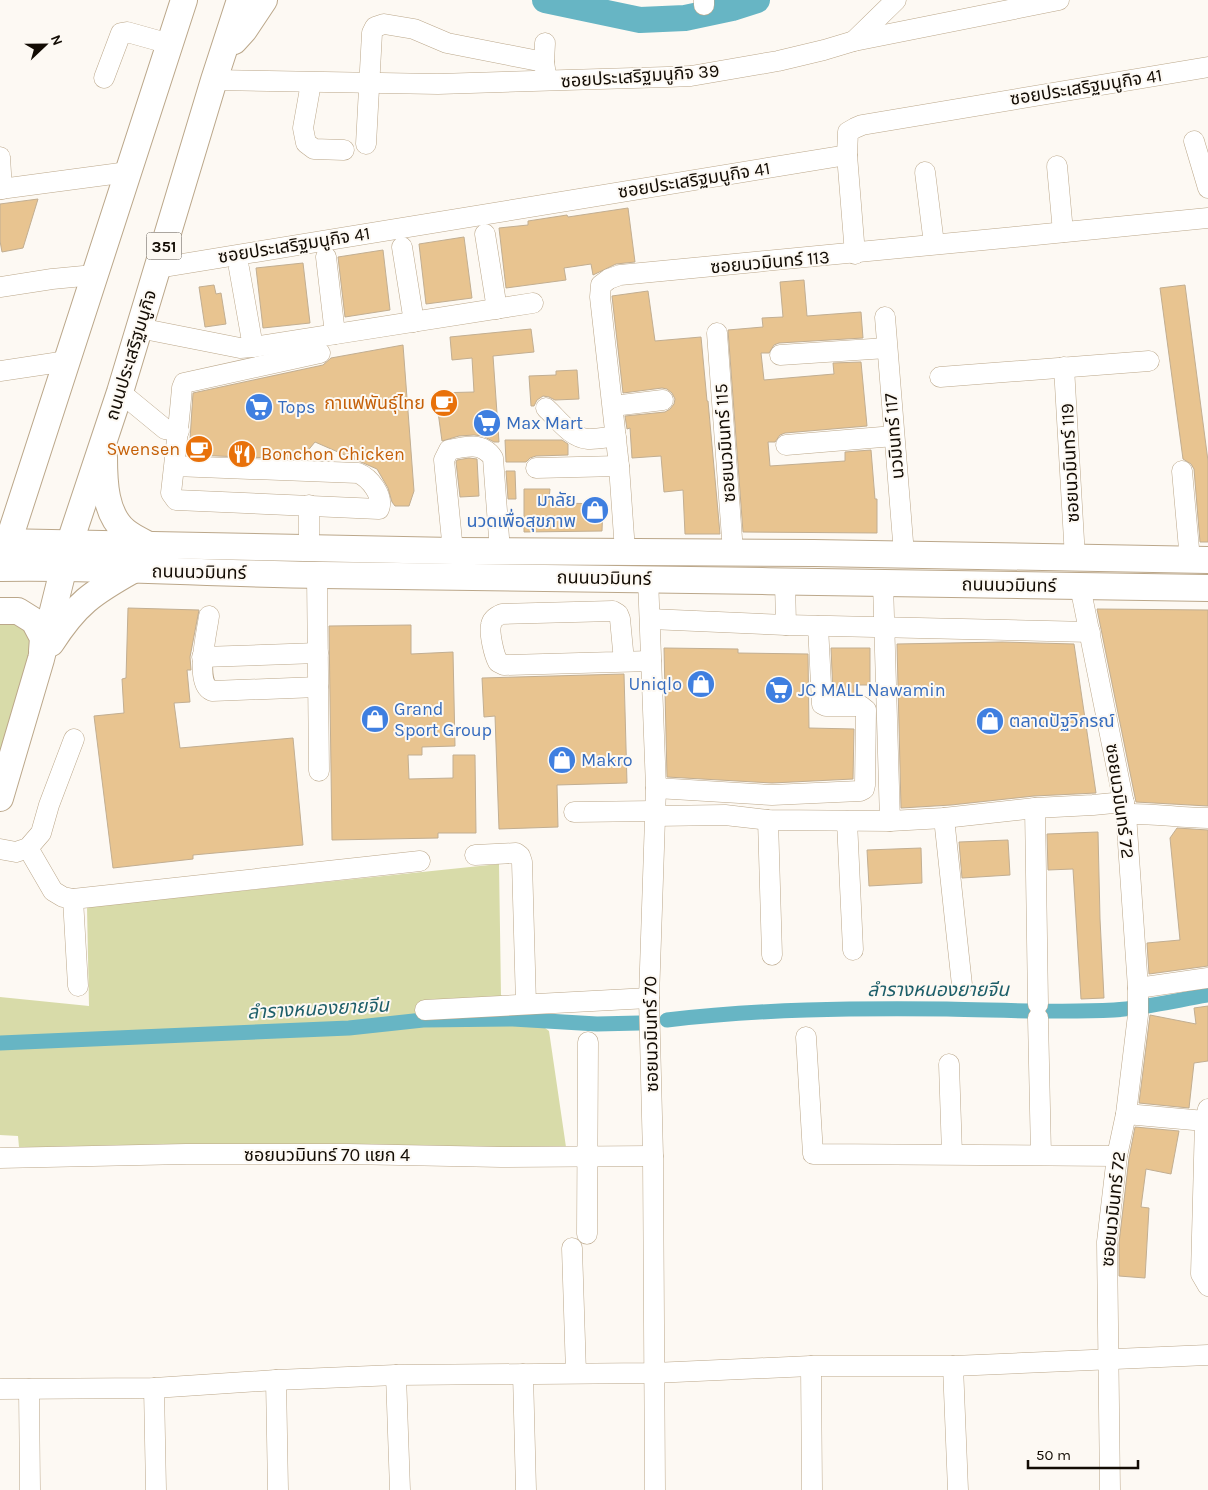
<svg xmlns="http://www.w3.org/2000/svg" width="1208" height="1490" font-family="Karla,'Noto Sans Thai',sans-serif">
  <rect width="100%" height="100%" fill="#fdf9f3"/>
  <!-- green -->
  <g fill="#d8dba9">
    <polygon points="17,620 37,641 0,771 0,621"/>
    <polygon points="499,864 501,995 549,1031 566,1147 19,1147 18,1136 0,1135 0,997 89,1006 87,907"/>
  </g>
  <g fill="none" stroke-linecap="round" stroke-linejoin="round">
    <!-- canal -->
    <g stroke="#67b5c4" stroke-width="15">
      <path d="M667 1020C761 1009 852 1008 947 1009 1003 1010 1059 1013 1114 1010 1145 1008 1178 1000 1208 995"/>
      <polyline points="0,1043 349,1028 423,1020 513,1019 597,1024 639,1023"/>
    </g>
    <!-- river -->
    <polyline stroke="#67b5c4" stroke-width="26" points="545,0 640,20 685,18 732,8 757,0"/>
  </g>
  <!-- building -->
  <g fill="#e8c490" stroke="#c2ae91">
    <polygon points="38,199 23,248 2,252 0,241 0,204"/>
    <polygon points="628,208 635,262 616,264 593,275 591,264 564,268 566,280 506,288 499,228 528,225 528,221 567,215 568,217"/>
    <polygon points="464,237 472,298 426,304 419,244"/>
    <polygon points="383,250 390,310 345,317 338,257"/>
    <polygon points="303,263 310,323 263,328 256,268"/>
    <polygon points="804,280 807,316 861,312 863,338 779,343 774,345 769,353 761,353 764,380 834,374 833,363 861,362 867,426 785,433 780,435 775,442 768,442 770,466 845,461 845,452 871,450 875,499 877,499 877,533 743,532 728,330 763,327 762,318 783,317 780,282"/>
    <polygon points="214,285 216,294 221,293 226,324 205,327 199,287"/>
    <polygon points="1185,285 1208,461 1208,542 1200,542 1194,469 1191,464 1183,459 1160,288"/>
    <polygon points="648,291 655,341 701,337 707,401 708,401 720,534 685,534 683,490 664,492 661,456 632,458 630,428 627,429 625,416 665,412 670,409 674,404 675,399 672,393 667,389 662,388 623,393 612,296"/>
    <polygon points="531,329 534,352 493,356 499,442 494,442 483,436 474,435 459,436 442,441 438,412 434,412 434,393 474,392 472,358 452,360 450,337"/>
    <polygon points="403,345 414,491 409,506 395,506 392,502 388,488 377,469 315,442 301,459 189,455 193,393 323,365 331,358"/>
    <polygon points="577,370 579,399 555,400 549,397 543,396 537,400 534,406 531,406 529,376 556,375 556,371"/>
    <polygon points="505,440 562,440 568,444 568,455 536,456 530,458 526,462 506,462"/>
    <polygon points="469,458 477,459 479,496 460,497 456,462 457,460"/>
    <polygon points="506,471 515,471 516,499 508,499"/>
    <polygon points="524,489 550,489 549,499 560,499 560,503 603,504 602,531 524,532"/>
    <polygon points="128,608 199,610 190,657 191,670 187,670 190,702 174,703 180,748 293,738 303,845 193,855 193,859 113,868 94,716 124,713 122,679 126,678"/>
    <polygon points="1097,609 1208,610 1208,806 1136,802"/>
    <polygon points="411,625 411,654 453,652 455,746 422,747 422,755 408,755 409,779 453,778 453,755 475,755 476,833 438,833 438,838 332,840 329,626"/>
    <polygon points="1002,642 1074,644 1096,793 1034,796 951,805 901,808 897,644"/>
    <polygon points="664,648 738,649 738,653 808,654 809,728 854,729 853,779 772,783 667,777"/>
    <polygon points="831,648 870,648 870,685 854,685 854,694 833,694"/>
    <polygon points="624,674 627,783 557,785 558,827 499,829 495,716 484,717 482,678"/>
    <polygon points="1177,828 1208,830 1208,966 1149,974 1147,943 1180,940 1170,838"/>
    <polygon points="1098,832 1100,919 1104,998 1081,999 1073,869 1048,870 1047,834"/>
    <polygon points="1008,840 1010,875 962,878 959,842"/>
    <polygon points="921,848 922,883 869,886 867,850"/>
    <polygon points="1208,1006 1208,1061 1194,1063 1189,1108 1139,1103 1150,1015 1196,1024 1194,1008"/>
    <polygon points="1135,1127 1179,1131 1171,1174 1146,1169 1141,1207 1149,1208 1145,1278 1119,1276 1119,1243 1129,1158"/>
  </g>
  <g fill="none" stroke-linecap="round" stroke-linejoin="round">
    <defs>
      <g id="minor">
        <polyline points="704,0 704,5"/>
        <polyline points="854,41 896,0"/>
        <polyline points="545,43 544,62 546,75"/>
        <polyline points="104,78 121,33 127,32 170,44"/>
        <polyline points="214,80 438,84 667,77 691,76 778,61 824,50 854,41 1059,0"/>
        <polyline points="311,83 303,128 306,143 314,149 344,150"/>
        <polyline points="1194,141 1208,188"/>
        <polyline points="366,144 372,33 375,27 384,24 414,29 447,43 544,62"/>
        <polyline points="847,155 855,254"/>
        <polyline points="0,157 2,189"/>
        <polyline points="1057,166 1063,232"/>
        <polyline points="925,172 934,244"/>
        <polyline points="0,189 128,172"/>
        <polyline points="485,234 497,309"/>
        <polyline points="402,247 414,322"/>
        <polyline points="326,257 335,334"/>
        <polyline points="158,268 847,155 848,132 855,128 862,125 1208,67"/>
        <polyline points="239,268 253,347"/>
        <polyline points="0,287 52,279 94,275"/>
        <polyline points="885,317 904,554"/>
        <polyline points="139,328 240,348 253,347 533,303"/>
        <polyline points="717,333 733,552"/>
        <polyline points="780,355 887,348"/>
        <polyline points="1064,367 1075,558"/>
        <polyline points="0,371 67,361"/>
        <polyline points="940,377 1149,361"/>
        <polyline points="120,392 165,429 179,431"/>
        <polyline points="613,406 663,400"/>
        <path d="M546 408C558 419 571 438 588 439 597 439 607 437 616 437"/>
        <polyline points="786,445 894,436"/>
        <path d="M174 466 358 473C370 478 384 496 379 509L176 500 171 493C175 458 179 423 182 388L184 383 320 353"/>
        <polyline points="536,468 619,466"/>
        <polyline points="1182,471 1190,560"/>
        <polyline points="309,549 309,505"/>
        <path d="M453 551 444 460 449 450C466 446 483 442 493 458L500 551"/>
        <path d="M625 551 619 466 600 297 601 285 609 279 620 275C816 257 1012 237 1208 218"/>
        <polyline points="317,575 319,771"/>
        <polyline points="648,578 656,788 649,998 653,1156 655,1490"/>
        <polyline points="785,581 786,625 1090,632"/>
        <polyline points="883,583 890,821"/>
        <polyline points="1080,586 1126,814 1138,988 1138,1015 1126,1114 1117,1156 1107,1242 1110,1490"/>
        <path d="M209 616C207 632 194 684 212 691L318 687"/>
        <polyline points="650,619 786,625"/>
        <polyline points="202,657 318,653"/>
        <path d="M624 661 620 619 618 614 613 611 502 614C497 616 492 619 491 625 489 633 494 655 498 662L504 665 651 661"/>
        <polyline points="656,788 772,795 860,791 864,789 865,785 866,710 861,706 826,706 822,704 818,626"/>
        <polyline points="1035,808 1038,1004"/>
        <polyline points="574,812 655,811"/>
        <path d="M1126 814C1153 813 1180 818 1208 818"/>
        <polyline points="655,816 725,815 768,820 890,821 944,818 1035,808 1093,805 1124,802"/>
        <polyline points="944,818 962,985"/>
        <polyline points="768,820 772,955"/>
        <polyline points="847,821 853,950"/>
        <polyline points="28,848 53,891 63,897 73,899"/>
        <polyline points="0,849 16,852 28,848 41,833 49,805 74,739"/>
        <polyline points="475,855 516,853 520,856 522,862 526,1004"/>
        <polyline points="78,986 73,899 420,861"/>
        <polyline points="1138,988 1208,978"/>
        <polyline points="425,1010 649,998"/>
        <polyline points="1038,1018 1041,1155"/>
        <polyline points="806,1037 813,1154 1117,1156"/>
        <polyline points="949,1064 952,1154"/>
        <polyline points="1208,1109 1205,1121 1201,1274 1208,1286"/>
        <polyline points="1126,1114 1205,1121"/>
        <polyline points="0,1158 186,1154 347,1154 501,1157 653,1156"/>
        <polyline points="587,1234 588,1042"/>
        <polyline points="572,1248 576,1373"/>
        <polyline points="811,1366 812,1490"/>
        <polyline points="953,1366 958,1490"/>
        <polyline points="523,1374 526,1490"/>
        <polyline points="396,1375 400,1490"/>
        <polyline points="276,1380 278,1490"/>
        <polyline points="154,1388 156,1490"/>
        <polyline points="0,1389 154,1388 276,1380 396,1375 653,1373 811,1366 953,1366 1208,1355"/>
        <polyline points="29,1389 30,1490"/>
      </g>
      <g id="major">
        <polyline points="234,41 244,30 264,0"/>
        <path d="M104 457C104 482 105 514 125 531 132 537 141 541 149 545"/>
        <polyline points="0,542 453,551 814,553 1208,560"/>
        <polyline points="3,558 184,0"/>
        <path d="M0 568C107 566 214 574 322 575 617 578 913 584 1208 588"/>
        <polyline points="0,611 18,611 34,621 43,638 42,651"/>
        <path d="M51 643C76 604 92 593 133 570"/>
        <polyline points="0,798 41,659 70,542 120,392 214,80 240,0"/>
      </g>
    </defs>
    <!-- minor casing -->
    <use href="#minor" stroke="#bba78a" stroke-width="21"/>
    <!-- major casing -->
    <use href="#major" stroke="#bba78a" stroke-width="28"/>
    <!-- minor -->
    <use href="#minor" stroke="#fff" stroke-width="20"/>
    <!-- major -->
    <use href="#major" stroke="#fff" stroke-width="26"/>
  </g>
  <!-- icons -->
  <defs>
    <symbol id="cafe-disc" viewBox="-11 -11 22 22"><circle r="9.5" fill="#e8710a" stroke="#fdf9f3"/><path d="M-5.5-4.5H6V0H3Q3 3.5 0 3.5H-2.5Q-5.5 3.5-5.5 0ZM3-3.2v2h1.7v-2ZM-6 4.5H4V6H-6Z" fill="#fff"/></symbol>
    <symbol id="supermarket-disc" viewBox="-11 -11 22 22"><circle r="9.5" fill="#3f7fe0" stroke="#fdf9f3"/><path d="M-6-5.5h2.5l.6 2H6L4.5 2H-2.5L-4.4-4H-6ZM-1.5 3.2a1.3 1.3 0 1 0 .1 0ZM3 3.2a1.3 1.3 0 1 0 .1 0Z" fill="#fff"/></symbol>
    <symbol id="restaurant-disc" viewBox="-11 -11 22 22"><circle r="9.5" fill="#e8710a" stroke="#fdf9f3"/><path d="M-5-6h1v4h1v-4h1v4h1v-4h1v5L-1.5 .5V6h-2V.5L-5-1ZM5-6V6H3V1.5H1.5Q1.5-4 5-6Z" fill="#fff"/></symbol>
    <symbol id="shop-disc" viewBox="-11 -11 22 22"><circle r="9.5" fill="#3f7fe0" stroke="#fdf9f3"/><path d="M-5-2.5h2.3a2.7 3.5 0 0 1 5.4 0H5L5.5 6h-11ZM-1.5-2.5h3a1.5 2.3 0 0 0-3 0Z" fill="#fff"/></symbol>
  </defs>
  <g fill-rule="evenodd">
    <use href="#cafe-disc" x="428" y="387" width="32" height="32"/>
    <use href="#supermarket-disc" x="243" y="391" width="32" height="32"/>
    <use href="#supermarket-disc" x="471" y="407" width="32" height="32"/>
    <use href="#cafe-disc" x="183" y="433" width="32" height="32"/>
    <use href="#restaurant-disc" x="226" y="438" width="32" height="32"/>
    <use href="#shop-disc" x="579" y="494" width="32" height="32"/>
    <use href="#shop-disc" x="685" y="668" width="32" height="32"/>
    <use href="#supermarket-disc" x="763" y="674" width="32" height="32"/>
    <use href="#shop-disc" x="359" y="703" width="32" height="32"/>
    <use href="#shop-disc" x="974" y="705" width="32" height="32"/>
    <use href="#shop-disc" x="546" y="744" width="32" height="32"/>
  </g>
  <g text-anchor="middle" stroke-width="4" stroke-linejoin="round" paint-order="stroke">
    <!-- shield labels -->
    <rect fill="#fdf9f3" stroke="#59534c" stroke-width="1" x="146.5" y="232.5" width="35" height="27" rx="4"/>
    <g font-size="16" font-weight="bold" fill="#130c04">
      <text x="164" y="252">351</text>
    </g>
    <!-- street labels -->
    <g font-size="18" fill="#130c04" stroke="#fdf9f3">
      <text transform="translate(640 76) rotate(-4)" y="6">ซอยประเสริฐมนูกิจ 39</text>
      <text transform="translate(1086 87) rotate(-9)" y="6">ซอยประเสริฐมนูกิจ 41</text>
      <text transform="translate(694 180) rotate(-9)" y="6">ซอยประเสริฐมนูกิจ 41</text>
      <text transform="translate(294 245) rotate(-9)" y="6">ซอยประเสริฐมนูกิจ 41</text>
      <text transform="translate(770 262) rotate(-5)" y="6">ซอยนวมินทร์ 113</text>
      <text transform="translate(131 355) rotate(-73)" y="6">ถนนประเสริฐมนูกิจ</text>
      <text transform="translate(894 436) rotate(-95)" y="6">นวมินทร์ 117</text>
      <text transform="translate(725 443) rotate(-94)" y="6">ซอยนวมินทร์ 115</text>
      <text transform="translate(1070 463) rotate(-93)" y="6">ซอยนวมินทร์ 119</text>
      <text transform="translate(199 572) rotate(1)" y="6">ถนนนวมินทร์</text>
      <text transform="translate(604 578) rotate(1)" y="6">ถนนนวมินทร์</text>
      <text transform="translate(1009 585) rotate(1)" y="6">ถนนนวมินทร์</text>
      <text transform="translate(1120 801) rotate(82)" y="6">ซอยนวมินทร์ 72</text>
      <text transform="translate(651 1034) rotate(-91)" y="6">ซอยนวมินทร์ 70</text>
      <text x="327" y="1161">ซอยนวมินทร์ 70 แยก 4</text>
      <text transform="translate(1113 1209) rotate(-84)" y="6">ซอยนวมินทร์ 72</text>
    </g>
    <!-- food labels -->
    <g font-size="18" fill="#c56008" stroke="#fdf9f3" text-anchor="end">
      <text x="425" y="409">กาแฟพันธุ์ไทย</text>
      <text x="180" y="455">Swensen</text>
      <text x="261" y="460" text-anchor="start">Bonchon Chicken</text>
    </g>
    <!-- shop labels -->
    <g font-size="18" fill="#366cbe" stroke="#fdf9f3" text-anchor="start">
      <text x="278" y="413">Tops</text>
      <text x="506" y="429">Max Mart</text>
      <text x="576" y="506" text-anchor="end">มาลัย<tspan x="576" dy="21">นวดเพื่อสุขภาพ</tspan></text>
      <text x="682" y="690" text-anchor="end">Uniqlo</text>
      <text x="798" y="696">JC MALL Nawamin</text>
      <text x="394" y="715">Grand<tspan x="394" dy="21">Sport Group</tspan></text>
      <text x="1009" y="727">ตลาดปัฐวิกรณ์</text>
      <text x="581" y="766">Makro</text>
    </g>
    <!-- water labels -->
    <g font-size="19" font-style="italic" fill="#1d5e69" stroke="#fdf9f3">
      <text x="938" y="996">ลำรางหนองยายจีน</text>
      <text transform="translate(318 1008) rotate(-3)" y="7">ลำรางหนองยายจีน</text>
    </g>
  </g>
  <!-- north arrow -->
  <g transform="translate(45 45) rotate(68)" stroke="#fdf9f3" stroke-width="4" paint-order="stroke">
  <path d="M0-4L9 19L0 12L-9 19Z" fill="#130c04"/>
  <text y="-8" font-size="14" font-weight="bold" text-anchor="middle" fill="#130c04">N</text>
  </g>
  <!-- scale -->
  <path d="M1028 1460v8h110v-8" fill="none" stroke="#130c04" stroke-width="2.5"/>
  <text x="1036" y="1460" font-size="15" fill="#130c04" stroke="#fdf9f3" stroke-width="4" paint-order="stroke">50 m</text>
</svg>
